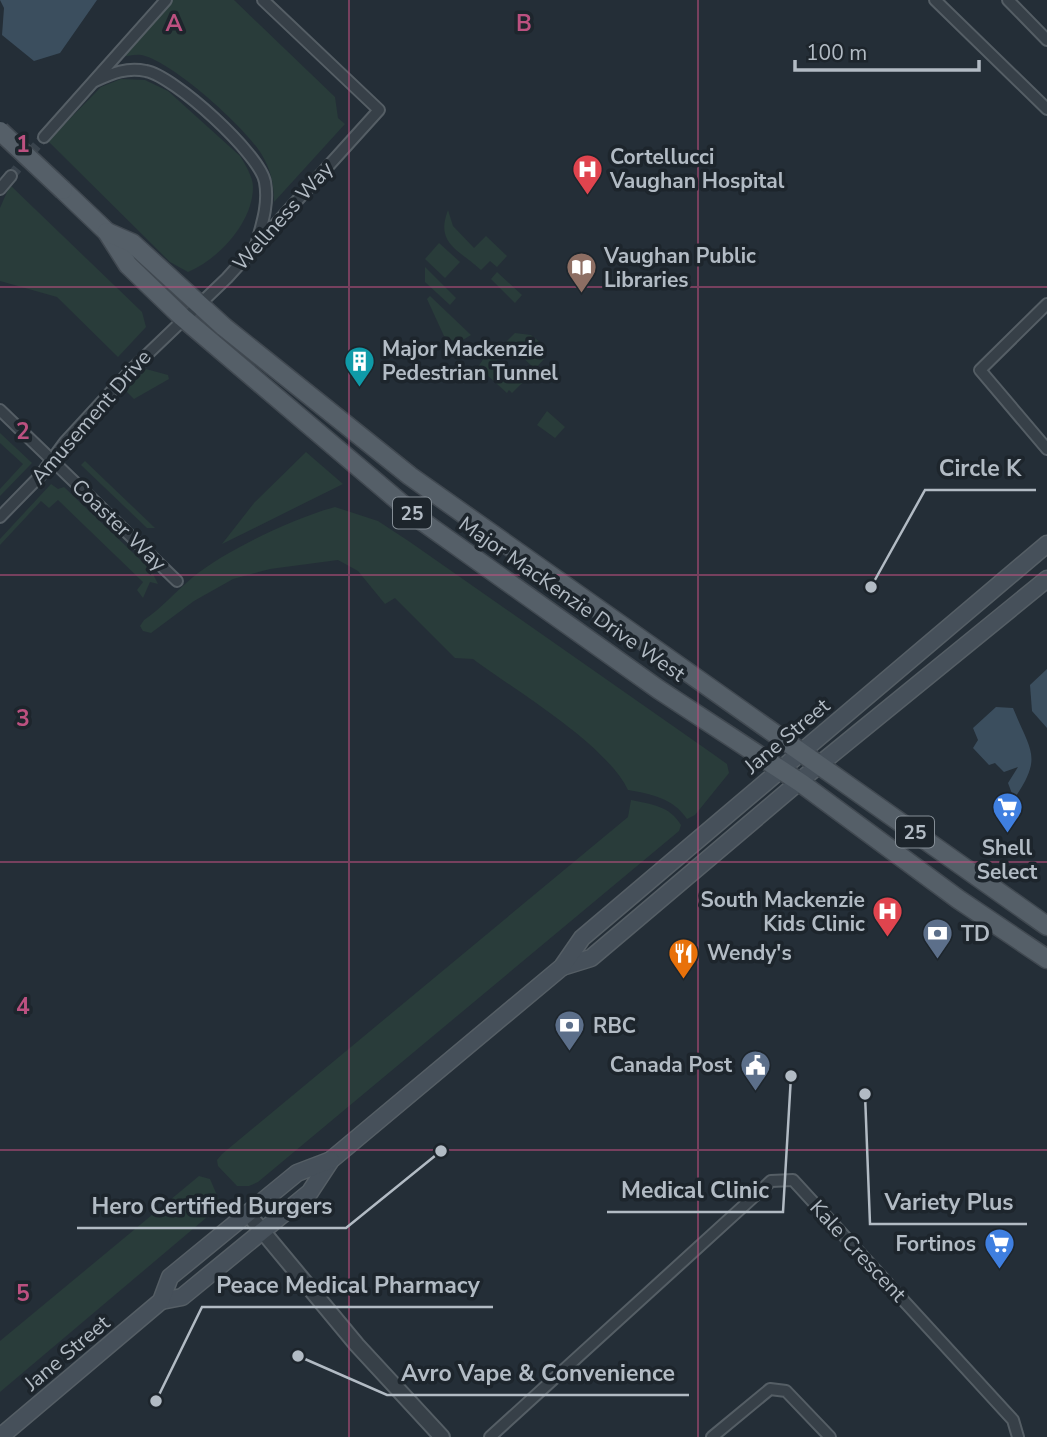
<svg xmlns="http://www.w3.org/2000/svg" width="1047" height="1437" font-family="'Nunito Sans',sans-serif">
  <rect width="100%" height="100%" fill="#242e37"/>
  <!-- green -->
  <g fill="#293c3a">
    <path d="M171 0H234L335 97 338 118 345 124 274 202C274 185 271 170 262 155 247 129 171 60 141 55 135 54 126 57 119 57Z"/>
    <path d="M121 79 145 80 168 91 240 156C245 164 253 177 253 187 253 222 219 259 188 272L170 262 48 141 101 87Z"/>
    <polygon points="10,185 142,312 146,327 118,357 57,297 0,281 0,208"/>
    <path d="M448 210 453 226 474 248 486 236 507 256 497 267 490 261 481 270C458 249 435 244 448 210Z"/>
    <polygon points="439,243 460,262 445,278 425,259"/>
    <polygon points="425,267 456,298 450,305 425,282"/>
    <polygon points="497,272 522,295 515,303 491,279"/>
    <polygon points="430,296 471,335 458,343 444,336 427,299"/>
    <polygon points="515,333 531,335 542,344 544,359 535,369 506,342"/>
    <polygon points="488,352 512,374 519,367 529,376 512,393 509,390 507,393 478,367"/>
    <polygon points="146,369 168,375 169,379 134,399 126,391"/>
    <polygon points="547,411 565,427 555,438 537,425"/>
    <polygon points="0,433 32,463 0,496 0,489 23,464 0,443"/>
    <polygon points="306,452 343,484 222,544 254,503"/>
    <polygon points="85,461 155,528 147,528 81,465"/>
    <polygon points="51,484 58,489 64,487 151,570 158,584 150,582 143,598 137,590 143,582 58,500 49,508 41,501 0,545 0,539"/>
    <path d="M335 507 378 521 410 542 713 754 727 764 729 773 695 815 687 819C673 798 651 794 628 790 606 744 516 691 473 659L455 658 395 598 385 604 358 571 338 560 270 569 233 579 194 601 151 633 143 631 140 626 144 620C162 608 176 591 193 577 226 550 294 518 335 507Z"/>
    <path d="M631 800C651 804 670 806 681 825L679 831 258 1182 249 1186H237L218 1166 217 1160 222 1154 628 817Z"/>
    <polygon points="199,1176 210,1179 219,1200 213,1212 0,1392 0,1341"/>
  </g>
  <!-- water -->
  <g fill="#3b4e5e">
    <polygon points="0,0 97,0 60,53 34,61 2,35 4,8"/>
    <polygon points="1047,669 1047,728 1032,711 1030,685"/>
    <path d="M996 707 1013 708C1031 752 1043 757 1014 799L1008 783 1018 767 1004 772 995 763 989 765 973 748 978 740 973 728Z"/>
  </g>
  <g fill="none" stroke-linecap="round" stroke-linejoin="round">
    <!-- minor-tunnel -->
    <polyline stroke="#39434c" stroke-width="10" stroke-dasharray="10 5" stroke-linecap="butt" points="11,176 44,137"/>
    <defs>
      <g id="minor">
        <polyline points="935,0 1047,109"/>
        <polyline points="1008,0 1047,40"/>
        <path d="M95 81C113 73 127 67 146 71 174 76 260 154 265 182 269 204 262 224 256 245"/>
        <polyline points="44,137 166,0"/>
        <polyline points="0,189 11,176"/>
        <polyline points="1047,304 980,370 1047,449"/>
        <polyline points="0,410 177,581"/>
        <polyline points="0,517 40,476 65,442 132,369 227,278 379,110 263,0"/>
        <polyline points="490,1437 771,1181 793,1180 1013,1420 1018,1437"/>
        <polyline points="712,1437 770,1389 786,1391 830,1437"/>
      </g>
      <polyline id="tertiary" points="249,1215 357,1345 442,1437"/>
      <g id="secondary">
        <polyline points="562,967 591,958 820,764 1047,579"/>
        <polyline points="161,1301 182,1297 310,1192 331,1160 562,967 582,938 1047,544"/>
        <polyline points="0,1437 161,1301 170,1277 297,1173 331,1160"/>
      </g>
      <g id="primary">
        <polyline points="63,190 107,232 128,265 182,317 422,521 658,689 801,783 958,899 1047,959"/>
        <polyline points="107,232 132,243 224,327 410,476 1047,926"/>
      </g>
    </defs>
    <!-- minor casing -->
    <use href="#minor" stroke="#555e65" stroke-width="14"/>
    <!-- tertiary casing -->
    <use href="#tertiary" stroke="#555e65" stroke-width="18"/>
    <!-- secondary casing -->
    <use href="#secondary" stroke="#555e65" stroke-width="19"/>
    <!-- primary casing -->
    <use href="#primary" stroke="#414951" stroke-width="21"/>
    <!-- minor -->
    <use href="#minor" stroke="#374048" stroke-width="10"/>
    <!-- tertiary -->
    <use href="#tertiary" stroke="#374048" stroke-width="14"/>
    <!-- secondary -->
    <use href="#secondary" stroke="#46505a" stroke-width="16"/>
    <!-- primary -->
    <use href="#primary" stroke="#555f68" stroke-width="18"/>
    <defs>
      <polyline id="primary-bridge" points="0,131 63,190"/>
    </defs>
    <!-- primary-bridge casing -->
    <use href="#primary-bridge" stroke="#414951" stroke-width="21" stroke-linecap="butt"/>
    <!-- primary-bridge -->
    <use href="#primary-bridge" stroke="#555f68" stroke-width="18"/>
  </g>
  <!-- grid -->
  <path fill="none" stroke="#bc5180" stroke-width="2" stroke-opacity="0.55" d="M349 0V1437M698 0V1437M0 287H1047M0 575H1047M0 862H1047M0 1150H1047"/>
  <!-- icons -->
  <defs>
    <symbol id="hospital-pin" viewBox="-11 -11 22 30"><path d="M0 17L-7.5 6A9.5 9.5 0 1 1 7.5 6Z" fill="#e0444e" stroke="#1d252c"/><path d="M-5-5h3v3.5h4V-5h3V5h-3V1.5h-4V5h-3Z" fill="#fff"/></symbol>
    <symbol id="library-pin" viewBox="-11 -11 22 30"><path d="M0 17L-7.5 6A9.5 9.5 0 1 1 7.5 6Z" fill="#8d6e63" stroke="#1d252c"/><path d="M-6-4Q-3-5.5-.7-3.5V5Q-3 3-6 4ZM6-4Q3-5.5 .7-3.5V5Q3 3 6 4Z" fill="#fff"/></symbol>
    <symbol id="building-pin" viewBox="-11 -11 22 30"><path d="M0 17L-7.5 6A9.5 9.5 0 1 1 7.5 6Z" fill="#0f9aa8" stroke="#1d252c"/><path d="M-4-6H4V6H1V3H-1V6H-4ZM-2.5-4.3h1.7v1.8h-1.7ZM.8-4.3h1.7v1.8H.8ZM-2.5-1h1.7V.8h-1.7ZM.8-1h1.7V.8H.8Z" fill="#fff"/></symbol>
    <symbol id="supermarket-pin" viewBox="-11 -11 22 30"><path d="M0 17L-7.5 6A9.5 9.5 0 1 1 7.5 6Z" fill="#3f7fe0" stroke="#1d252c"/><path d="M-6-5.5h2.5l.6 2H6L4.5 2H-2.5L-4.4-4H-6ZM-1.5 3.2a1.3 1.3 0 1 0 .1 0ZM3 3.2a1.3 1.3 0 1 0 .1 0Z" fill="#fff"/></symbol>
    <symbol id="bank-pin" viewBox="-11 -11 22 30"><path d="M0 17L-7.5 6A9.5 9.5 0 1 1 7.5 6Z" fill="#5c6f8a" stroke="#1d252c"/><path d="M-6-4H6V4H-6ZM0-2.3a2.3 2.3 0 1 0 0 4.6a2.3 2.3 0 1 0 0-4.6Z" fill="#fff"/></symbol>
    <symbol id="restaurant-pin" viewBox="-11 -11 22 30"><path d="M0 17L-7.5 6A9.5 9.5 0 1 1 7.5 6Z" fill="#e8710a" stroke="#1d252c"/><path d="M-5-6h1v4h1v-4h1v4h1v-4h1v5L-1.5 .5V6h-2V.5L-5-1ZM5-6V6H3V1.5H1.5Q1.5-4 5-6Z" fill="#fff"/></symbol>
    <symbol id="civic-pin" viewBox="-11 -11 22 30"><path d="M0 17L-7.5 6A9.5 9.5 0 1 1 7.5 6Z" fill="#5c6f8a" stroke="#1d252c"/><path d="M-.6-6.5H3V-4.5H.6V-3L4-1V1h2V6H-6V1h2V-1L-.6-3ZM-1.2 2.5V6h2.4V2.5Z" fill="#fff"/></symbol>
  </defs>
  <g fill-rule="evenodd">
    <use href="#hospital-pin" x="570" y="152" width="35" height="47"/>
    <use href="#library-pin" x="564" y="250" width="35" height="47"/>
    <use href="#building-pin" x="342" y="344" width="35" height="47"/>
    <use href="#supermarket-pin" x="990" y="790" width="35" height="47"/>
    <use href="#hospital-pin" x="870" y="894" width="35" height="47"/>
    <use href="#bank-pin" x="920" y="916" width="35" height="47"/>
    <use href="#restaurant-pin" x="666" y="936" width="35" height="47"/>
    <use href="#bank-pin" x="552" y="1008" width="35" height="47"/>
    <use href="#civic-pin" x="738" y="1048" width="35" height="47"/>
    <use href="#supermarket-pin" x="982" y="1226" width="35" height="47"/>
  </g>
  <g text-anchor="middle" stroke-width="7" stroke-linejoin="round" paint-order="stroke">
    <!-- shield labels -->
    <g fill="#1d252c" stroke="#858e96" stroke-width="2">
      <rect x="393" y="497.5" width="38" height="31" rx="5"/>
      <rect x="896" y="816.5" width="38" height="31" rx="5"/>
    </g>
    <g font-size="19" font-weight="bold" fill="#b2bbc4">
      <text x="412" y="520">25</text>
      <text x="915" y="839">25</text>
    </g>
    <!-- poi labels -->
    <g font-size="21" font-weight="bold" fill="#b2bbc4" stroke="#1d252c" text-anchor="start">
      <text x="610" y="164">Cortellucci<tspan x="610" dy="24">Vaughan Hospital</tspan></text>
      <text x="604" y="263">Vaughan Public<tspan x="604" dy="24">Libraries</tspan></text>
      <text x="382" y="356">Major Mackenzie<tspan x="382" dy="24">Pedestrian Tunnel</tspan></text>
      <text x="1007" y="855" text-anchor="middle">Shell<tspan x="1007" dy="24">Select</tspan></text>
      <text x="865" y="907" text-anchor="end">South Mackenzie<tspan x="865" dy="24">Kids Clinic</tspan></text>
      <text x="961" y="941">TD</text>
      <text x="707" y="960">Wendy's</text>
      <text x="593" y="1033">RBC</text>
      <text x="732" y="1072" text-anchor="end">Canada Post</text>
      <text x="976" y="1251" text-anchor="end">Fortinos</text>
    </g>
    <!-- street labels -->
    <g font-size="21" fill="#b2bbc4" stroke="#1d252c">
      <text transform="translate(283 216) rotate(-48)" y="7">Wellness Way</text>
      <text transform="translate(91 417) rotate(-49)" y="7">Amusement Drive</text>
      <text transform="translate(119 525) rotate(44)" y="7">Coaster Way</text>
      <text transform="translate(572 599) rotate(35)" y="7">Major MacKenzie Drive West</text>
      <text transform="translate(787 736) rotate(-40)" y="7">Jane Street</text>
      <text transform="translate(858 1251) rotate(47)" y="7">Kale Crescent</text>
      <text transform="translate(67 1353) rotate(-40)" y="7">Jane Street</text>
    </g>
  </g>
  <g font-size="23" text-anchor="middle" font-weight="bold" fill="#bc5180" stroke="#1d252c" stroke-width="7" stroke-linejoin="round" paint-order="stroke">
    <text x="174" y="31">A</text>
    <text x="524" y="31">B</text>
    <text x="23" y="152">1</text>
    <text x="23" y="439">2</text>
    <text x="23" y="726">3</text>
    <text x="23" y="1014">4</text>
    <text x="23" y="1301">5</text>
  </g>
  <!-- callouts -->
  <path fill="none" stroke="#b2bbc4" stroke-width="2.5" d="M871 587L925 490H1036M791 1076L783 1212H607M865 1094L870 1224H1027M441 1151L346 1228H77M156 1401L202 1307H493M298 1356L387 1395H689"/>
  <g fill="#b2bbc4" stroke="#1d252c" stroke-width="2.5">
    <circle cx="871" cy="587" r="7"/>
    <circle cx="791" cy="1076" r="7"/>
    <circle cx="865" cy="1094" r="7"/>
    <circle cx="441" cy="1151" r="7"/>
    <circle cx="156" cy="1401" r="7"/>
    <circle cx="298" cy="1356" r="7"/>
  </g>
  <g font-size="23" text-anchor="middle" font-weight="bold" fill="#b2bbc4" stroke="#1d252c" stroke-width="7" stroke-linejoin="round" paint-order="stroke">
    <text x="980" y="476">Circle K</text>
    <text x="695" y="1198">Medical Clinic</text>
    <text x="949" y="1210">Variety Plus</text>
    <text x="212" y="1214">Hero Certified Burgers</text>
    <text x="348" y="1293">Peace Medical Pharmacy</text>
    <text x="538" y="1381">Avro Vape &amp; Convenience</text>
  </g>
  <!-- scale -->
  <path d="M795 60v10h184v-10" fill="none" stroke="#b2bbc4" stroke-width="3.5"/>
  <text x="806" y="60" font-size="21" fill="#b2bbc4" stroke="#1d252c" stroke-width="5" paint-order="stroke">100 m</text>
</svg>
